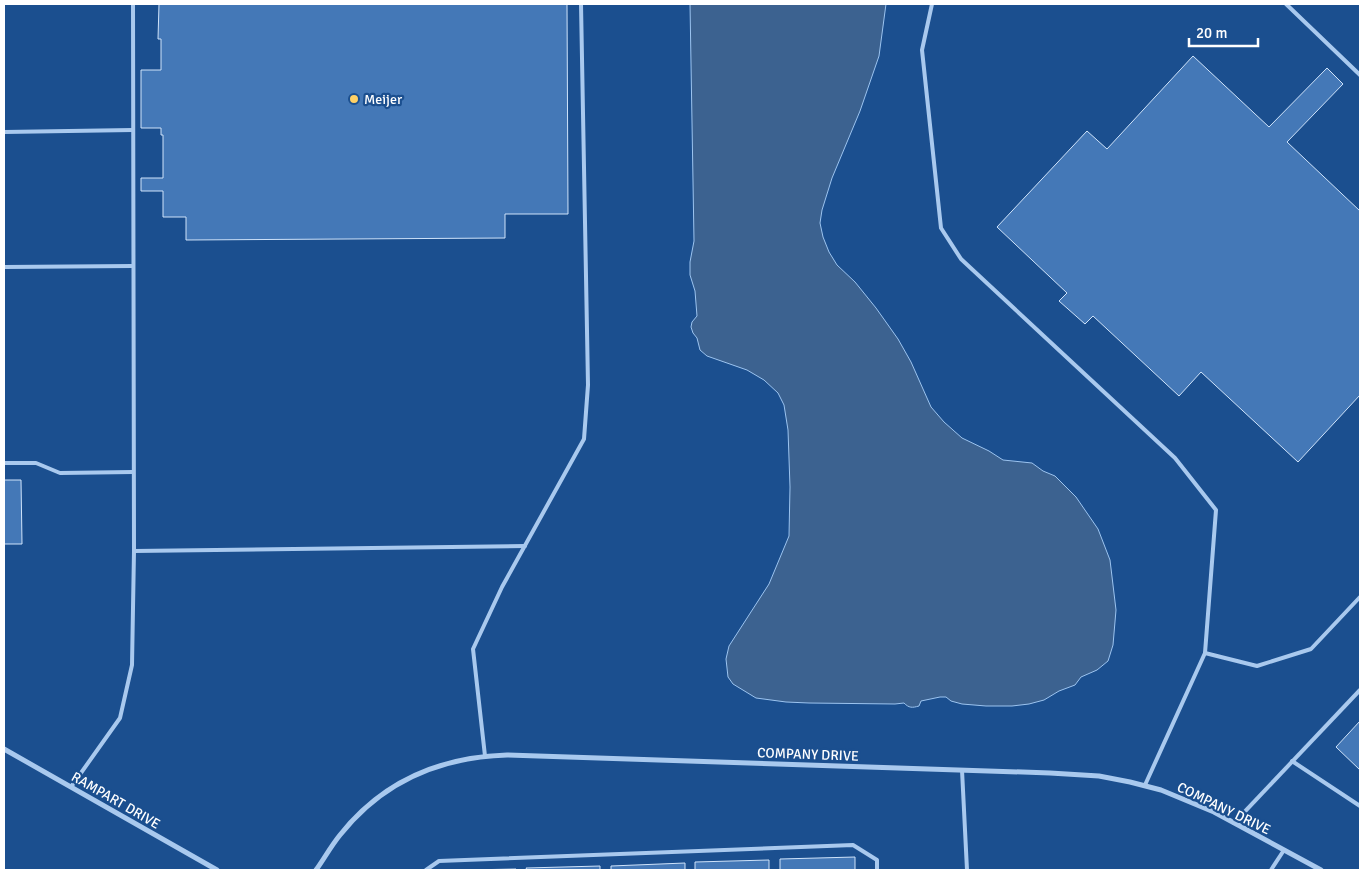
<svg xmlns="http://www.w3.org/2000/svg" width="1364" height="874" font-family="Signika,sans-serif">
  <rect width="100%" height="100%" fill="#1b4f8f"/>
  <!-- water -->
  <path fill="#3c6290" stroke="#9cc4f0" d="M690 4H886L879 56 860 111 832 178 822 210 820 223 823 237 829 252 837 265 855 282 876 308 898 339 911 362 931 407 944 422 962 438 989 451 1003 460 1032 463 1043 471 1055 476 1076 497 1098 529 1110 560 1116 610 1113 645 1108 661 1097 670 1081 677 1075 685 1059 691 1044 700 1029 704 1012 706H986L962 704 951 701 946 697H940L921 701 919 706C912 708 909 708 904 703L895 704 809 703 786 702 756 698 733 684 728 677 726 659 729 646 769 584 789 536 790 487 788 430 784 405 778 393 764 380 747 370 707 356 700 350 697 338 693 333 691 327 692 322 697 316 695 291 690 275V262L694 241Z"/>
  <!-- building -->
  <g fill="#4478b7" stroke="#cfe3fa">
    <polygon points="159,4 567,4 568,214 505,214 505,238 186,240 186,217 163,217 163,191 141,191 141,178 163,178 163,135 161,135 161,128 141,128 141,70 161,70 161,39 158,39"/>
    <polygon points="1193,56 1269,127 1327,68 1343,84 1287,142 1360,211 1360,395 1298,462 1201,372 1179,396 1093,316 1085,324 1059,301 1067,293 997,227 1087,131 1107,149"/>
    <polygon points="4,480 21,480 22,544 4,544"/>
    <polygon points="1360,721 1360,770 1336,747"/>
    <polygon points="855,857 855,870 780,870 780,859"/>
    <polygon points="769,860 769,870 695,870 695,862"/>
    <polygon points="685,863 685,870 611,870 611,866"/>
    <polygon points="600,866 600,870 527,870 526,868"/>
    <polygon points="516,869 516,870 468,870"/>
  </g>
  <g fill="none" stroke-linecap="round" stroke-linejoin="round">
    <!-- service -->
    <g stroke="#a9c9ee" stroke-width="4">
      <polyline points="932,4 922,50 941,228 961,259 1175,458 1216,510 1205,653 1145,785"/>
      <polyline points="1286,4 1360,75"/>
      <polyline points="4,132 133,130"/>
      <polyline points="4,267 133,266"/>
      <polyline points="4,463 36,463 60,473 133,472"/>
      <polyline points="134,551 525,546"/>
      <polyline points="1205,653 1257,666 1311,649 1360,597"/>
      <polyline points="485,756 473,649 502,587 584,439 588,385 581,4"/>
      <polyline points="1292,761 1360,806"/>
      <polyline points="962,770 967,870"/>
      <polyline points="71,787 120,718 132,665 134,551 133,4"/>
      <polyline points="1234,823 1360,690"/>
      <polyline points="426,870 439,861 853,845 877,860 877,870"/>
      <polyline points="1271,870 1284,850"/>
    </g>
    <!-- minor -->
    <g stroke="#a9c9ee" stroke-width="5">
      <polyline points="4,749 217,870"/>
      <path d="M316 870C324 859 331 846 340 835 382 782 440 757 507 755L1050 773 1099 776 1130 782 1161 790 1214 812 1321 870"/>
    </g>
  </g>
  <!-- markers -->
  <circle fill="#ffd166" stroke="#1b4f8f" stroke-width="2" cx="354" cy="99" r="5"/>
  <g text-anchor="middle" stroke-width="4.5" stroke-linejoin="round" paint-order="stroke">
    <!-- poi labels -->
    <g font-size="14" fill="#fff" stroke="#1b4f8f" text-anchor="start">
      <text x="364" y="104">Meijer</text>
    </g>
    <!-- street labels -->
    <g font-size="14" fill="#fff" stroke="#1b4f8f">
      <text transform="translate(808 754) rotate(2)" y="5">COMPANY DRIVE</text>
      <text transform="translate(116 800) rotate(30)" y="5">RAMPART DRIVE</text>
      <text transform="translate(1224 808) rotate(26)" y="5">COMPANY DRIVE</text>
    </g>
  </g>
  <!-- border -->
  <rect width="1364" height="874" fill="none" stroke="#ffffff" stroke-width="10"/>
  <!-- scale -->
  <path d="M1189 38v8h69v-8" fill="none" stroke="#ffffff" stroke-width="2.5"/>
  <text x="1196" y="38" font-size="15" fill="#ffffff" stroke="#1b4f8f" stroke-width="4" paint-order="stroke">20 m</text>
</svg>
